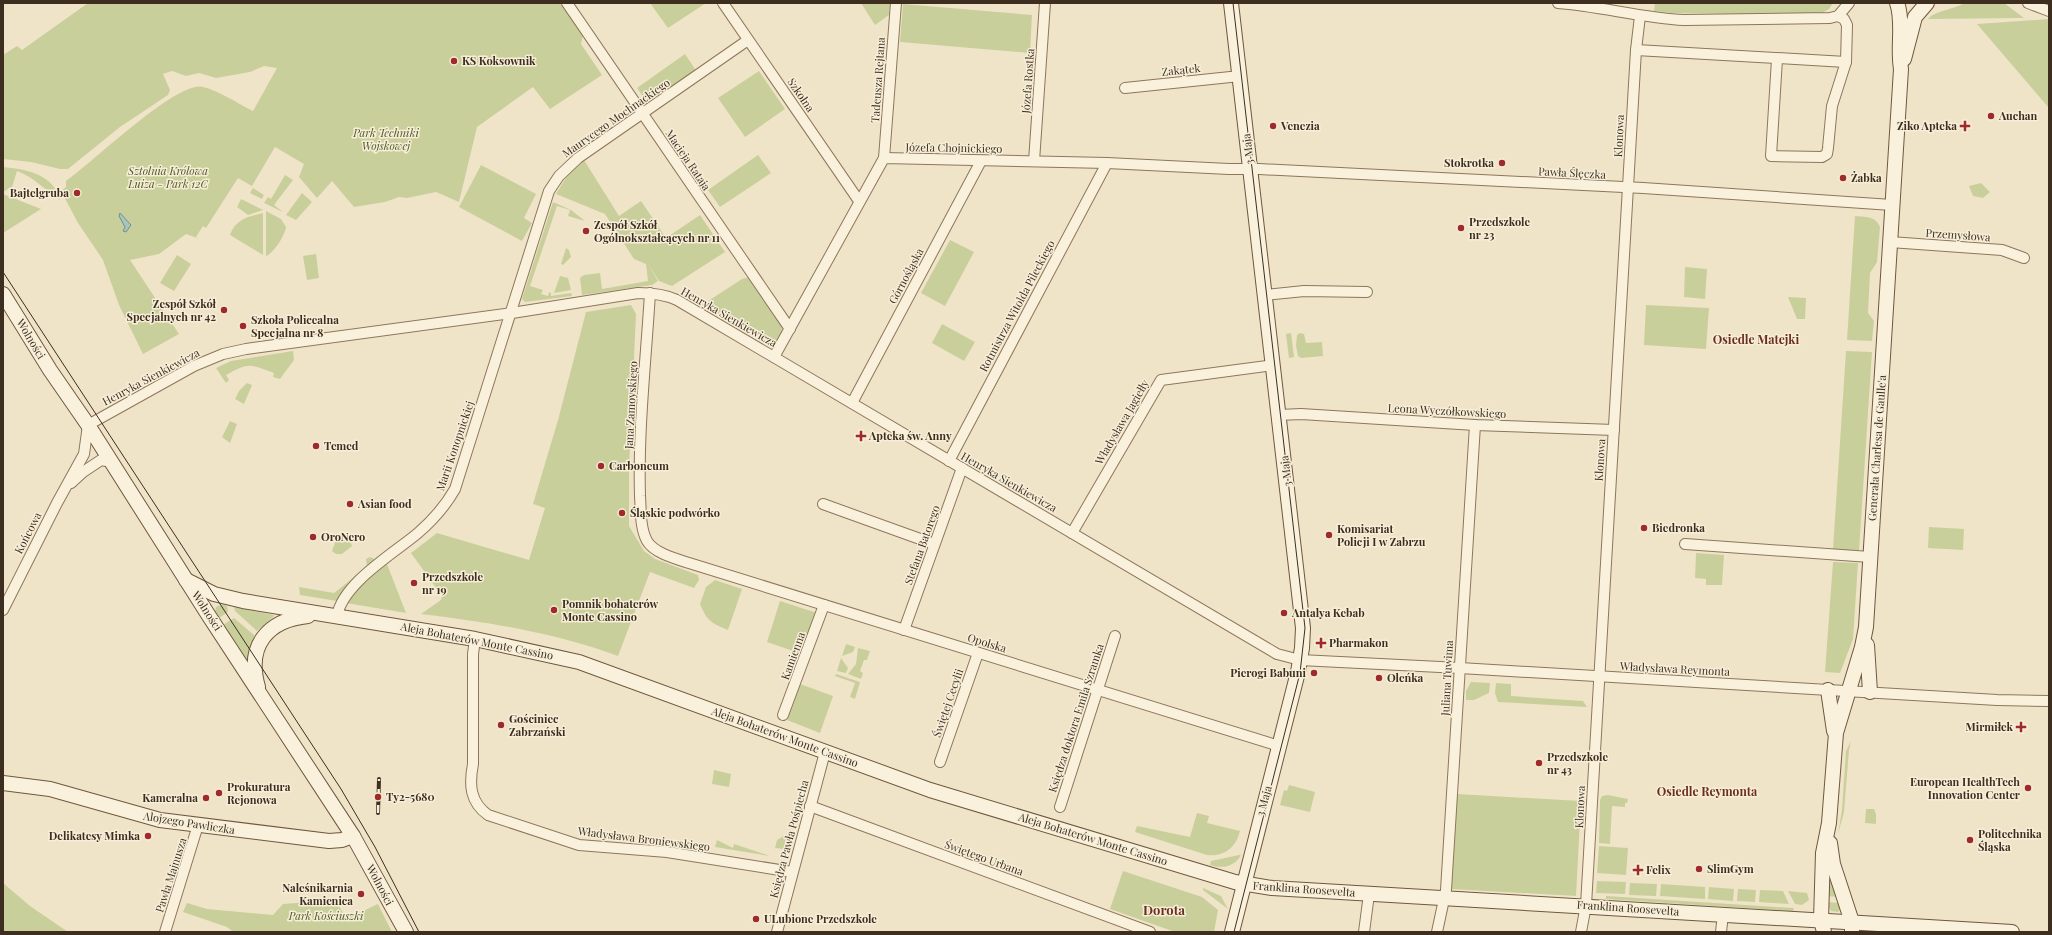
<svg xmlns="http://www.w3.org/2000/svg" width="2052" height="935" font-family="'Playfair Display',serif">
  <rect width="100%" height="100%" fill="#f0e4c8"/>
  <!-- green -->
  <g fill="#c9cf9b">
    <path d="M88 3H560L583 35 581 44 602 75 550 109 533 87 477 127 459 202 436 192 407 198 399 197 385 202 354 207 332 181 317 198 299 177 304 164 275 147 252 186 238 178 206 228 203 226 196 237 200 239 186 234 159 254 130 260 179 334 143 354 119 305 103 260 78 223 61 191 66 187V181C90 165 177 80 203 87 217 90 239 104 253 111L277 68 264 66 250 72 216 78 199 73 186 76 172 71 163 74 170 90 168 95 120 127 68 169H60L31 162 3 159V55L17 46 22 50Z"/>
    <polygon points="650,3 706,3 668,28"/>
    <polygon points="861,3 890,3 889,15 875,25"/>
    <polygon points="1655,3 1833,3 1829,9 1819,15 1671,13 1654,11"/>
    <path d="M1965 3H2004L2024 18 1928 19C1934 11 1955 9 1965 3Z"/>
    <polygon points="903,4 1032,15 1030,53 900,42"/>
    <polygon points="2049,19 2049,108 1977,24"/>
    <polygon points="685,54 697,72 649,105 637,88"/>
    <polygon points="759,71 785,109 745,137 718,98"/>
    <polygon points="758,155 771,173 720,207 708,190"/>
    <polygon points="584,160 619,216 641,201 666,238 700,215 725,252 672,286 659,281 648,264 658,281 652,285 582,295 580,278 584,275 600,273 602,289 648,281 646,264 634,259 605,214 556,194 570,171"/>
    <polygon points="481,165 536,194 524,218 532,223 522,241 459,207"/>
    <path d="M3 167C25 169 54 174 60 200 45 190 35 178 17 171L12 187 3 192Z"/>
    <polygon points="285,175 293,180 274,205 283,212 264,203 268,197 271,199"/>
    <polygon points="1981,183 1990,192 1983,198 1973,196 1969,186"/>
    <polygon points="253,188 264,195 262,199 250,193"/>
    <polygon points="302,193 312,202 296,220 286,215"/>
    <polygon points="3,194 41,209 3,233"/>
    <polygon points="241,199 263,210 248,215 237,207"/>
    <polygon points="553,202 571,210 585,221 568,216 570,210 557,206 530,286 543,290 541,294 548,296 549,292 551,293 551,296 571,293 572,296 525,302 522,299"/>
    <path d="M266 211 281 219 286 227C285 235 274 253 266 256Z"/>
    <path d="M263 213V255L230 235C236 219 247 217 263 213Z"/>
    <path d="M1855 216C1865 217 1876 216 1880 227L1877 262 1870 273 1868 313 1874 321 1872 341 1847 340Z"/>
    <polygon points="950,240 974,252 945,306 921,293"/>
    <polygon points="566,248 569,250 571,257 563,265 561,264"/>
    <polygon points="316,254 319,278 307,280 303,256"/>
    <polygon points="177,255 191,264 174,291 160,283"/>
    <polygon points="1685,267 1707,269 1705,299 1684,297"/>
    <polygon points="560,276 568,278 571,290 554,293"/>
    <polygon points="749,277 781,324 782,331 775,343 772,345 702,305 742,279"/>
    <polygon points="1788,297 1806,298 1805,319 1797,319"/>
    <path d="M631 305 636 314 629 468V526L644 551 655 559 698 575 699 580 694 588 650 572 618 656C555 633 488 622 421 614L441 600 442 596 411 553 437 533 529 560 545 508 533 504 558 420 586 312Z"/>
    <polygon points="1646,305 1709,308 1706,349 1644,345"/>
    <polygon points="942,324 975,342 964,361 932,343"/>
    <polygon points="1291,333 1294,357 1289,358 1286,334"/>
    <polygon points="1300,333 1304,334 1306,343 1322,342 1323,356 1301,358 1298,356 1296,346 1297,335"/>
    <path d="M293 351 294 360 280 379 273 377 274 373C250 364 249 362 226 375L229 380 226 383 216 368 231 361Z"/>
    <polygon points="1846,351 1872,352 1859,551 1833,549"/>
    <polygon points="247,383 252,385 244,404 235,399 239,391"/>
    <polygon points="230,421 237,424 230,443 222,437"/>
    <polygon points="1929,527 1964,529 1963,550 1928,548"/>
    <polygon points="337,537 351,543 352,546 342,554 336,554 332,551"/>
    <polygon points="1696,553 1724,555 1722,585 1706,585 1706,579 1695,578"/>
    <polygon points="370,557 375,559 376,562 337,601 300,595 299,587 334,593 367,567 366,559"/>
    <polygon points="1833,562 1858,563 1853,639 1840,673 1825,672"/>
    <polygon points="387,564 406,613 346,603 362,584"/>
    <path d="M715 580 742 589 728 630C711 623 707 621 700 604L706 587Z"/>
    <polygon points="780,601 817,613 798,659 796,652 767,642"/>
    <polygon points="223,604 227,606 228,612 219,618 215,611 216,607"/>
    <polygon points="234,607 273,615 274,616 257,631 235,611"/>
    <polygon points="234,618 255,636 247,659 245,659 223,625"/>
    <polygon points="846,644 855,647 853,652 842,656"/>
    <polygon points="858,648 870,651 867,660 864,660 860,671 863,673 861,679 848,674 856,664"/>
    <polygon points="841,658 848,668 846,673 837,671"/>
    <polygon points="836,674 860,682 855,699 850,697 855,683 835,676"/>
    <polygon points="1471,682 1490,683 1489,693 1474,700 1466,700 1466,691"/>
    <polygon points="1496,683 1511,684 1511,696 1583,701 1587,707 1498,702 1495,693"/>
    <polygon points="800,684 833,696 820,733 787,720"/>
    <polygon points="1851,741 1849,750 1844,812 1838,834 1842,810 1846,751"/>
    <polygon points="714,770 731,774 729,787 712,784"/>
    <polygon points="1289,785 1315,792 1310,812 1280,805 1284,790 1287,791"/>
    <polygon points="1457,794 1581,801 1576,896 1451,889"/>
    <polygon points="1608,795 1628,799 1627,803 1625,803 1625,807 1612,806 1610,844 1599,843 1600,800 1602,796"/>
    <polygon points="1866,809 1874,809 1876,814 1876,824 1865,823"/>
    <path d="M1197 813 1209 816 1207 823 1240 831C1236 847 1225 857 1207 855L1135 832 1137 826 1190 837Z"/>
    <polygon points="787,834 784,849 775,848 777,840"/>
    <polygon points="717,840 733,848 734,844 770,856 715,847"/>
    <polygon points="1599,846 1628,848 1626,875 1597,873"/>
    <path d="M1239 855H1241C1234 867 1223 869 1210 865L1211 861Z"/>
    <polygon points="1123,871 1202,897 1218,910 1214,932 1175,932 1110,909"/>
    <polygon points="1597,881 1626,882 1625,894 1596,893"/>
    <polygon points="1829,882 1832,882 1839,897 1826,896"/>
    <polygon points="3,883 30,906 68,932 3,932"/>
    <polygon points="1630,883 1657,884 1656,896 1629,895"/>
    <polygon points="1661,884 1705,887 1705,899 1660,896"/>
    <polygon points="1709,887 1734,889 1733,901 1708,899"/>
    <polygon points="1203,888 1221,896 1228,909 1203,890"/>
    <polygon points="1738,889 1756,890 1755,902 1737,901"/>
    <polygon points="1760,890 1783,891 1789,904 1759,902"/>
    <polygon points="1788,891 1807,893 1809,900 1802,905 1795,904"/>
    <polygon points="1606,896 1793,908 1794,908 1793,911 1606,899"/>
    <polygon points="336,900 346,919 378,904 392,932 233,932 227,927 183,912 187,903 207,909 273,915 283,904"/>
    <polygon points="1826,902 1841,903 1841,909 1838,912 1831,911"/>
  </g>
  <!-- water -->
  <polygon fill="#a9c4bc" stroke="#6f938a" points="120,213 131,225 126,232 123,231 125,227 119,216"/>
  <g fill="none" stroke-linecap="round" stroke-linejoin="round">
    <defs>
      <g id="street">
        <polyline points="567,3 790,329"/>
        <polyline points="723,3 859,201"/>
        <path d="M1558 3C1600 6 1642 18 1684 20L1830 18 1838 16 1849 3"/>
        <polyline points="2028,3 2049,11"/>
        <polyline points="1636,50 1846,62"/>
        <polyline points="1777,59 1771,156 1822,157 1827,154 1828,148 1832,106 1846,62 1847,25 1844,19 1838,16"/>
        <polyline points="1125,88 1240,76"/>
        <polyline points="884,158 896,3"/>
        <polyline points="1034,161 1045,3"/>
        <polyline points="1890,242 2002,250 2024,258"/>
        <path d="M650 293C646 360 638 428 640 496 641 510 640 528 647 541 654 553 676 559 689 563L1279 746"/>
        <polyline points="1266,295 1304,291 1367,292"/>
        <polyline points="774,357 884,158 1107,163 1229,169 1259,169 1643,188 1892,205"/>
        <polyline points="852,403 981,161"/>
        <polyline points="1279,415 1301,414 1475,425 1614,430"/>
        <polyline points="949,461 1107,163"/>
        <polyline points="71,483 83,472 101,460 112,462"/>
        <polyline points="823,504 934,544"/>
        <polyline points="1072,533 1161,380 1274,365"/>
        <polyline points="1685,544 1870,557"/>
        <path d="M3 610 57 503 84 454 88 425 194 366 223 354 246 349 512 313 638 293C652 293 664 294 677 300L1277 654 1300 660 1460 668 1997 700 2049 701"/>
        <path d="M337 616C343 583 393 554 418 533 433 520 446 505 455 489L549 191 559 176 578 158 748 40"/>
        <polyline points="904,630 962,468"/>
        <path d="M475 639 473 654V764C469 785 470 802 488 815L579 845 667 852 792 872"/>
        <polyline points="783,715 824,605"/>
        <polyline points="940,762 978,653"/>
        <polyline points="810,806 1150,932"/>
        <polyline points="1060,807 1115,636"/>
        <polyline points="165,932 198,825"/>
        <polyline points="777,932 825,752"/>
        <polyline points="1364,932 1369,894"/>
        <polyline points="1437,932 1446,890 1475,425"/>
        <polyline points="1581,932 1586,905 1636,50 1640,16"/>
        <polyline points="1721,932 1723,914"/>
      </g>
      <g id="secondary">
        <polyline points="1231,3 1303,628 1302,648 1298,672 1232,932"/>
        <polyline points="1904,59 1915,17 1927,3"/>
        <polyline points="3,294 50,370 88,425 209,616 353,836 406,932"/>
        <polyline points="186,580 214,594 243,601 475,639 579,662 930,790 1235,882 1272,888 2012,932"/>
        <polyline points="1867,645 1870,692"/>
        <path d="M258 687C246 645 268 620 308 616"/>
        <polyline points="1828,690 1834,731"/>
        <polyline points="3,783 50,789 160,820 329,841 342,840 353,836"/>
        <polyline points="1830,843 1833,864 1852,922 1852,931"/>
        <path d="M1824 932 1821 920 1823 853 1829 823 1836 733 1862 647 1866 627 1901 69C1897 48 1904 22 1897 3"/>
      </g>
    </defs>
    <!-- street casing -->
    <use href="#street" stroke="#8d765c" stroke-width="12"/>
    <!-- secondary casing -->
    <use href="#secondary" stroke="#6f573f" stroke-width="16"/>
    <!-- street -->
    <use href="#street" stroke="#faf1dc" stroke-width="10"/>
    <!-- secondary -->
    <use href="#secondary" stroke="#faf1dc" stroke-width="14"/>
    <!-- tram -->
    <g stroke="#3d2e20" stroke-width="1">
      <polyline points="1233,3 1305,628 1300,673 1234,932"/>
      <polyline points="3,272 341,789 375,847 419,932"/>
    </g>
    <defs>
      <polyline id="rail" points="378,813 379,779"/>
    </defs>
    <!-- rail casing -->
    <use href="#rail" stroke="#3d2e20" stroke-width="4"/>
    <!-- rail -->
    <use href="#rail" stroke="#f7eed8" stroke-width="2.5" stroke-dasharray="8" stroke-linecap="butt"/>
  </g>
  <!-- markers -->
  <g fill="#9e2a2b" stroke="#f7eed8" stroke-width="1.5">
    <circle cx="454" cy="61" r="4"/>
    <circle cx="1991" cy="116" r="4"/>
    <circle cx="1273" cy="126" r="4"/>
    <path d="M1963 120h4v4h4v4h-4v4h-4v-4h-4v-4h4z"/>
    <circle cx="1502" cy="163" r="4"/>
    <circle cx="1843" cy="178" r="4"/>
    <circle cx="77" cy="193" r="4"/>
    <circle cx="1461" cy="228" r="4"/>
    <circle cx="586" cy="231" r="4"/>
    <circle cx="224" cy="310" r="4"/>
    <circle cx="243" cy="326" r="4"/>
    <path d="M859 430h4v4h4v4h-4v4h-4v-4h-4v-4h4z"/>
    <circle cx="316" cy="446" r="4"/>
    <circle cx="601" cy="466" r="4"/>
    <circle cx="350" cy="504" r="4"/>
    <circle cx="622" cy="513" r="4"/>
    <circle cx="1644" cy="528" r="4"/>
    <circle cx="1329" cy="535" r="4"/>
    <circle cx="313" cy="537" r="4"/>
    <circle cx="414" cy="583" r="4"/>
    <circle cx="554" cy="610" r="4"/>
    <circle cx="1284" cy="613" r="4"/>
    <path d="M1319 637h4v4h4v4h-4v4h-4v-4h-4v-4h4z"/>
    <circle cx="1314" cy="673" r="4"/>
    <circle cx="1379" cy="678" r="4"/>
    <circle cx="501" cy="725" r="4"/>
    <path d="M2019 721h4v4h4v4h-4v4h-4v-4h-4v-4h4z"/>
    <circle cx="1539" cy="763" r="4"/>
    <circle cx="2028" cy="788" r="4"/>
    <circle cx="219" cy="793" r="4"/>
    <circle cx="378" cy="797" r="4"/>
    <circle cx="206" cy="798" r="4"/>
    <circle cx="148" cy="836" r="4"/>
    <circle cx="1970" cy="840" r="4"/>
    <circle cx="1699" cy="869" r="4"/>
    <path d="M1636 864h4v4h4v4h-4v4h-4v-4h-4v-4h4z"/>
    <circle cx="361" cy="894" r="4"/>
    <circle cx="756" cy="919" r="4"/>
  </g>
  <g text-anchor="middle" stroke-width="3" stroke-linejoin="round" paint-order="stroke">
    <!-- poi labels -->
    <g font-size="11" font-weight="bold" fill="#3d2e20" stroke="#f7eed8" text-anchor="start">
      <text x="462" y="65">KS Koksownik</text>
      <text x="1999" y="120">Auchan</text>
      <text x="1281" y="130">Venezia</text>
      <text x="1957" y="130" text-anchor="end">Ziko Apteka</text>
      <text x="1494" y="167" text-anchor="end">Stokrotka</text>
      <text x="1851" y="182">Żabka</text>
      <text x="69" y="197" text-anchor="end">Bajtelgruba</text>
      <text x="1469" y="226">Przedszkole<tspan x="1469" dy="13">nr 23</tspan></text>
      <text x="594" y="229">Zespół Szkół<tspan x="594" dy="13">Ogólnokształcących nr 11</tspan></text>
      <text x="216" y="308" text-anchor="end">Zespół Szkół<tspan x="216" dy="13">Specjalnych nr 42</tspan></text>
      <text x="251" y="324">Szkoła Policealna<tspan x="251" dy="13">Specjalna nr 8</tspan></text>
      <text x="869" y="440">Apteka św. Anny</text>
      <text x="324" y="450">Temed</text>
      <text x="609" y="470">Carboneum</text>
      <text x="358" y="508">Asian food</text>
      <text x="630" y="517">Śląskie podwórko</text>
      <text x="1652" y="532">Biedronka</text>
      <text x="1337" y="533">Komisariat<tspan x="1337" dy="13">Policji I w Zabrzu</tspan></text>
      <text x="321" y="541">OroNero</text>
      <text x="422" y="581">Przedszkole<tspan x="422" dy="13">nr 19</tspan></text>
      <text x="562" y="608">Pomnik bohaterów<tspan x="562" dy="13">Monte Cassino</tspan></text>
      <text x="1292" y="617">Antalya Kebab</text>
      <text x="1329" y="647">Pharmakon</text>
      <text x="1306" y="677" text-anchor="end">Pierogi Babuni</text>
      <text x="1387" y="682">Oleńka</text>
      <text x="509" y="723">Gościniec<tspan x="509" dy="13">Zabrzański</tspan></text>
      <text x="2013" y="731" text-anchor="end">Mirmiłek</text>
      <text x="1547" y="761">Przedszkole<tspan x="1547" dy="13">nr 43</tspan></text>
      <text x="2020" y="786" text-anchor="end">European HealthTech<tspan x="2020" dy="13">Innovation Center</tspan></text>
      <text x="227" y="791">Prokuratura<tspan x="227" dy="13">Rejonowa</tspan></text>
      <text x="386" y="801">Ty2-5680</text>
      <text x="198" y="802" text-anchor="end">Kameralna</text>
      <text x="1978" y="838">Politechnika<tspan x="1978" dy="13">Śląska</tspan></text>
      <text x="140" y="840" text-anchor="end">Delikatesy Mimka</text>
      <text x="1707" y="873">SlimGym</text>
      <text x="1646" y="874">Felix</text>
      <text x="353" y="892" text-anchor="end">Naleśnikarnia<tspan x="353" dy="13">Kamienica</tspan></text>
      <text x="764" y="923">ULubione Przedszkole</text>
    </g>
    <!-- street labels -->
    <g font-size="11" fill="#3d2e20" stroke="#f7eed8">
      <text transform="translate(1181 70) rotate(-6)" y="4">Zakątek</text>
      <text transform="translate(878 80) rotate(-86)" y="4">Tadeusza Rejtana</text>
      <text transform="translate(1028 81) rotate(-86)" y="4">Józefa Rostka</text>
      <text transform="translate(801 95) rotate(56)" y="4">Szkolna</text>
      <text transform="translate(616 118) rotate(-35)" y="4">Maurycego Mochnackiego</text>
      <text transform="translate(1619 136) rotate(-87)" y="4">Klonowa</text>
      <text transform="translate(954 148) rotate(1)" y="4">Józefa Chojnickiego</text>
      <text transform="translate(1248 149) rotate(-97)" y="4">3 Maja</text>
      <text transform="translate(688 160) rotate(56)" y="4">Macieja Rataja</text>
      <text transform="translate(1572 173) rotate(3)" y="4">Pawła Ślęczka</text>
      <text transform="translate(1958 235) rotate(4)" y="4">Przemysłowa</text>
      <text transform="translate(906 276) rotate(-62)" y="4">Górnośląska</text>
      <text transform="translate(1017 306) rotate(-62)" y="4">Rotmistrza Witolda Pileckiego</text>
      <text transform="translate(729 317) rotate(30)" y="4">Henryka Sienkiewicza</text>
      <text transform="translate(31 339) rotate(59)" y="4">Wolności</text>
      <text transform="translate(151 377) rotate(-28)" y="4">Henryka Sienkiewicza</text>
      <text transform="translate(631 405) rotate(-87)" y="4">Jana Zamoyskiego</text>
      <text transform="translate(1447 411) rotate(3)" y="4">Leona Wyczółkowskiego</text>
      <text transform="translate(1122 422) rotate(-60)" y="4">Władysława Jagiełły</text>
      <text transform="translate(455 446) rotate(-71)" y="4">Marii Konopnickiej</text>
      <text transform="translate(1877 448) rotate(-86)" y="4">Generała Charlesa de Gaulle'a</text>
      <text transform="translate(1600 460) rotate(-86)" y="4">Klonowa</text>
      <text transform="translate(1286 471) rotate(-97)" y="4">3 Maja</text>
      <text transform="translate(1009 482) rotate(30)" y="4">Henryka Sienkiewicza</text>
      <text transform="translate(28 533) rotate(-63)" y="4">Końcowa</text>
      <text transform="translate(922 545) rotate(-70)" y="4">Stefana Batorego</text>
      <text transform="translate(207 611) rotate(57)" y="4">Wolności</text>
      <text transform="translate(477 641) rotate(11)" y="4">Aleja Bohaterów Monte Cassino</text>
      <text transform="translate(987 643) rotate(17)" y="4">Opolska</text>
      <text transform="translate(793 656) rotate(-70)" y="4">Kamienna</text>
      <text transform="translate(1675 669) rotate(3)" y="4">Władysława Reymonta</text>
      <text transform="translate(1447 678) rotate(-87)" y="4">Juliana Tuwima</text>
      <text transform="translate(948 703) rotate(-71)" y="4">Świętej Cecylii</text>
      <text transform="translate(1076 718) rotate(-72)" y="4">Księdza doktora Emila Szramka</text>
      <text transform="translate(785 737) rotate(20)" y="4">Aleja Bohaterów Monte Cassino</text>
      <text transform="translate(1264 801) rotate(-75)" y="4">3 Maja</text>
      <text transform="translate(1580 807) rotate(-87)" y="4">Klonowa</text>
      <text transform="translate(189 823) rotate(9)" y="4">Alojzego Pawliczka</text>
      <text transform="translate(644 839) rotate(7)" y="4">Władysława Broniewskiego</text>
      <text transform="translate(789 839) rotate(-75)" y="4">Księdza Pawła Pośpiecha</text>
      <text transform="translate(1093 839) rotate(17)" y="4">Aleja Bohaterów Monte Cassino</text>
      <text transform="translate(984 858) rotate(20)" y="4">Świętego Urbana</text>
      <text transform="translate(171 875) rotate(-72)" y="4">Pawła Majnusza</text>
      <text transform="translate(380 885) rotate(62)" y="4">Wolności</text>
      <text transform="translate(1304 889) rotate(4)" y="4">Franklina Roosevelta</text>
      <text transform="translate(1628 908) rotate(4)" y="4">Franklina Roosevelta</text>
    </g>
    <!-- park labels -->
    <g font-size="11" font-style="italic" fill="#4d5a26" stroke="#f7eed8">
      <text x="386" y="137">Park Techniki<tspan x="386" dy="13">Wojskowej</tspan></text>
      <text x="168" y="175">Sztolnia Królowa<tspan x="168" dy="13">Luiza - Park 12C</tspan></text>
      <text x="326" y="920">Park Kościuszki</text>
    </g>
    <!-- neighbourhood labels -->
    <g font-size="12" font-weight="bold" fill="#6b2e1e" stroke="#f7eed8">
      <text x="1756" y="344">Osiedle Matejki</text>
      <text x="1707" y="796">Osiedle Reymonta</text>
    </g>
    <!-- quarter labels -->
    <g font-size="13" font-weight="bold" fill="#6b2e1e" stroke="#f7eed8">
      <text x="1164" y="915">Dorota</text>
    </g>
  </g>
  <!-- border -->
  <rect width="2052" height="935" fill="none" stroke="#3d2e20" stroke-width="8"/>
</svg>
